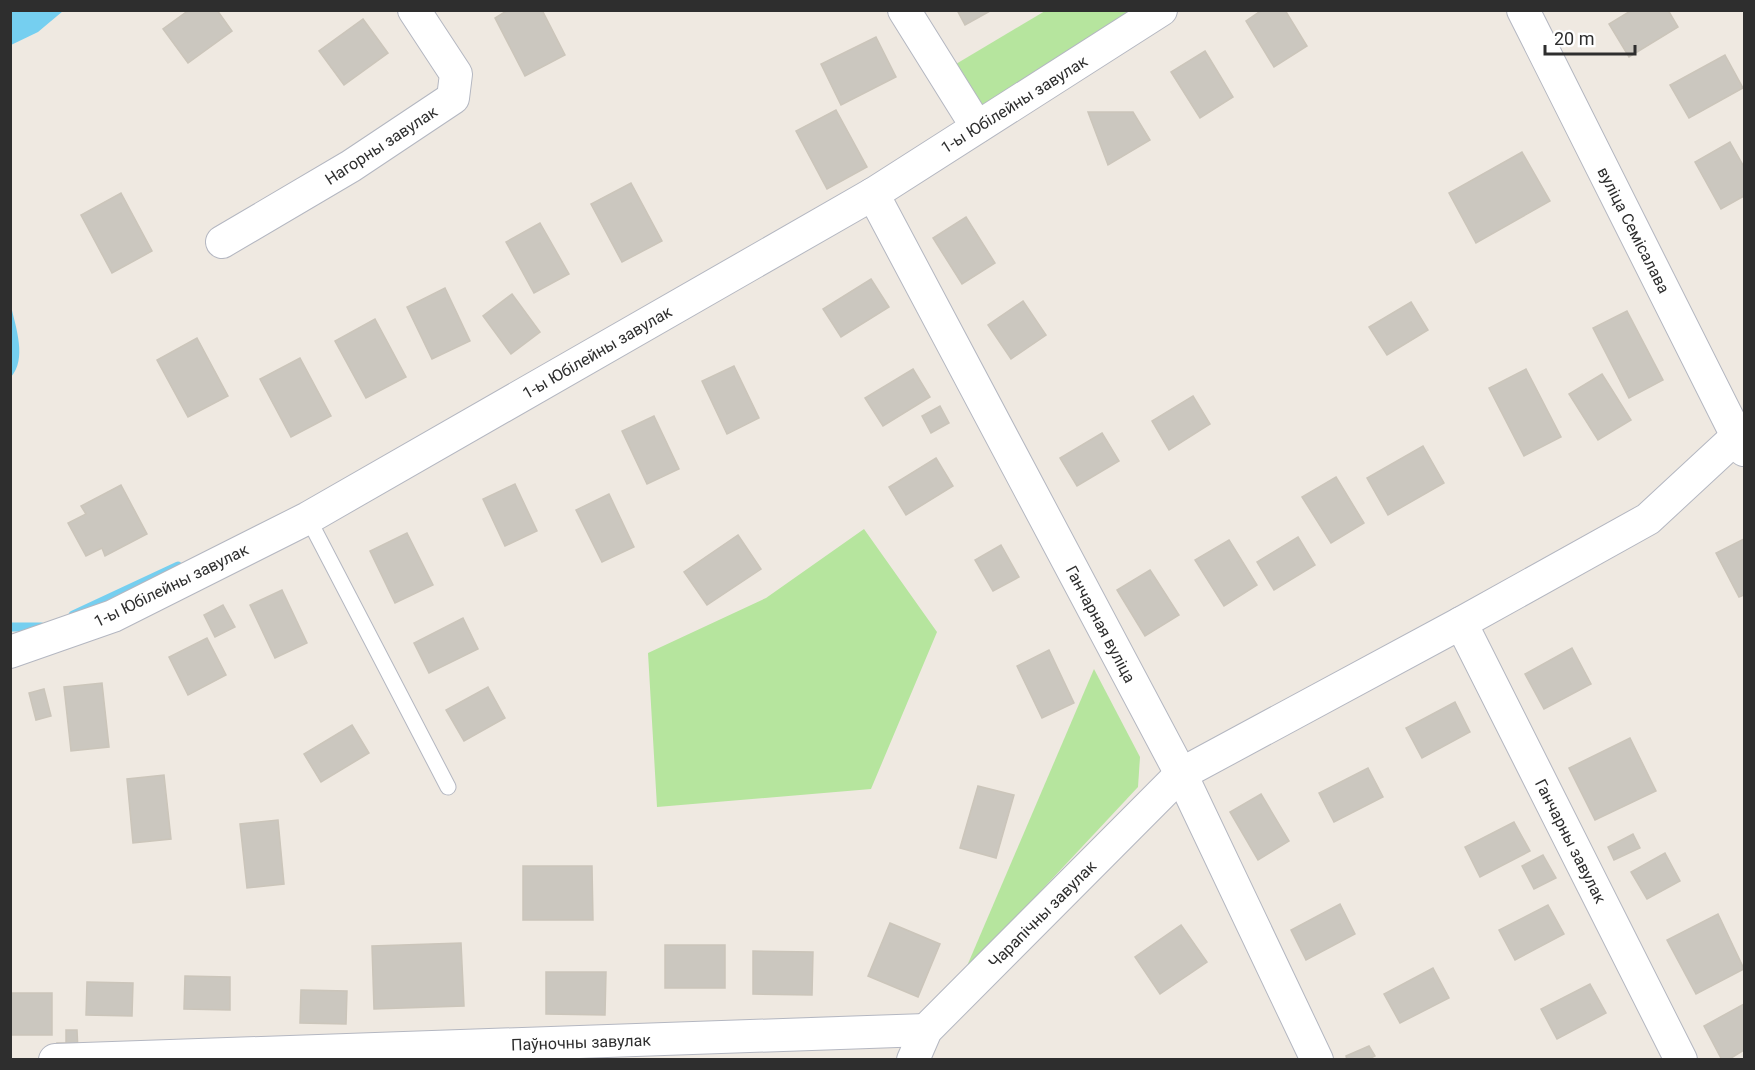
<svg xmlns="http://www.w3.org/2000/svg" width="1755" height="1070" font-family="Roboto,sans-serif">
  <rect width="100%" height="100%" fill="#efe9e1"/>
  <!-- green -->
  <g fill="#b6e59e">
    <polygon points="1045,11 1138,11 986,112 956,64"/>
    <polygon points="864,529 937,632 871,789 657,807 648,653 766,598"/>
    <polygon points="1094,669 1140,757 1138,787 964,973"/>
  </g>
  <!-- water -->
  <g fill="#75cff0">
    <polygon points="11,10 63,10 63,11 38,32 11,45"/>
    <path d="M11 306C16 328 27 359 11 377Z"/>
  </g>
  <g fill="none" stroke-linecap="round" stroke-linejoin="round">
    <!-- stream -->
    <g stroke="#75cff0" stroke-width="9">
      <polyline points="73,615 178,566"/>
      <polyline points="10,627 41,627"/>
    </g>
  </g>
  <!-- building -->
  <g fill="#cbc7bf" stroke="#cbc5ba" stroke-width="1.5">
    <polygon points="189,10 217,10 232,31 188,63 163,29"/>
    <polygon points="508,10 542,10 565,55 525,76 495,18"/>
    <polygon points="957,10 992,10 965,25"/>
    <polygon points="1262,10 1285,10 1307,46 1274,67 1246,21"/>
    <polygon points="1632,10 1668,10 1678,27 1629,57 1609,24"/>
    <polygon points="363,19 388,53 344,85 319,51"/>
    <polygon points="876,37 896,77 841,105 821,64"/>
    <polygon points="1205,51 1233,97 1200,118 1171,72"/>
    <polygon points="1725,55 1743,88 1689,118 1670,85"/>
    <polygon points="836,110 867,167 827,189 796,131"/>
    <polygon points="1088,112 1133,112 1150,140 1108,165"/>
    <polygon points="1730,142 1744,167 1744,196 1721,209 1695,162"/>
    <polygon points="1522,152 1550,201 1476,243 1449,193"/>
    <polygon points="631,183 662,241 622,262 591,204"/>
    <polygon points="121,193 152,251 112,273 81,215"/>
    <polygon points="966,217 995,263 962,284 933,238"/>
    <polygon points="540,223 569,274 534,293 506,242"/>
    <polygon points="871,279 889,307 841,337 823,309"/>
    <polygon points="445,288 470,341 432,359 407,307"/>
    <polygon points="512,294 540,332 511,354 483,316"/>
    <polygon points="1023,301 1046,335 1011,359 988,325"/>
    <polygon points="1411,302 1428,330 1387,355 1369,327"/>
    <polygon points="1627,311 1663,380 1629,398 1593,328"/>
    <polygon points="375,319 406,377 366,398 335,341"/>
    <polygon points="197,338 228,396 188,417 157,360"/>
    <polygon points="300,358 331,416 291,437 260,379"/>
    <polygon points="734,366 759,418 727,434 702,381"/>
    <polygon points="913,369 930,397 883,426 865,398"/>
    <polygon points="1526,369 1561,437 1524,456 1489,388"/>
    <polygon points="1602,374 1631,420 1598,440 1569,394"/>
    <polygon points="1193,396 1210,424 1169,450 1152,421"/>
    <polygon points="940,406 949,423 931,433 922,416"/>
    <polygon points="654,416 679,469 647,484 622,431"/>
    <polygon points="1102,433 1119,461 1077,486 1060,458"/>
    <polygon points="1423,446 1444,483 1388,515 1367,478"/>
    <polygon points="936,458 953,486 906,515 889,487"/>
    <polygon points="1336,477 1364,523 1331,543 1302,497"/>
    <polygon points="515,484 537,531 505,546 483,499"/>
    <polygon points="121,485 147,534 105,556 102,548 86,556 68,523 86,514 81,506"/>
    <polygon points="609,494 634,547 602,562 576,510"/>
    <polygon points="407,533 433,585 395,603 370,551"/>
    <polygon points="738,535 761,569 707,605 684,572"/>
    <polygon points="1298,537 1315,565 1274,590 1257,562"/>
    <polygon points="1744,539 1744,595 1739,597 1716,553"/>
    <polygon points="1229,540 1257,585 1224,606 1195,560"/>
    <polygon points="1001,545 1019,577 993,591 975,560"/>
    <polygon points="1150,570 1179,615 1145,636 1117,590"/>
    <polygon points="282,590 307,643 275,658 250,605"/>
    <polygon points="223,605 235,627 215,637 204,615"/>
    <polygon points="463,618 478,649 429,673 414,643"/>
    <polygon points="207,638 226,675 188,695 169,657"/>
    <polygon points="1572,648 1591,684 1544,709 1525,674"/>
    <polygon points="1049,650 1074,703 1042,718 1017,666"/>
    <polygon points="102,683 109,747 71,751 64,687"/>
    <polygon points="488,687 505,718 464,741 446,710"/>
    <polygon points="44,689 51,716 36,720 29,693"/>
    <polygon points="1455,702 1470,732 1422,758 1406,728"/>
    <polygon points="352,725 369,753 321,782 304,754"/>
    <polygon points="1630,738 1656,791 1595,820 1569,768"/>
    <polygon points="1368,768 1383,797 1334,822 1319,793"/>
    <polygon points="164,775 171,839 133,843 127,779"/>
    <polygon points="978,786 1014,795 996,858 960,848"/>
    <polygon points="1261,794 1289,841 1258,860 1230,812"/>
    <polygon points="278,820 284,884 247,888 240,824"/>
    <polygon points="1514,822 1530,851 1480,877 1465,847"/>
    <polygon points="1633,834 1640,848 1614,860 1608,847"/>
    <polygon points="1665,853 1680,881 1647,899 1631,872"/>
    <polygon points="1543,855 1556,878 1534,889 1522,866"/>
    <polygon points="523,866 592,866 593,920 523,920"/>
    <polygon points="1340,904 1355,934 1306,960 1291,930"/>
    <polygon points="1548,905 1564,934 1515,960 1499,930"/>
    <polygon points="1718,914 1744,969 1696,994 1667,940"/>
    <polygon points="890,923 940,944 918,997 868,976"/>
    <polygon points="1181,925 1207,962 1160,994 1135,957"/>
    <polygon points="461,943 464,1006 374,1009 372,946"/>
    <rect x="665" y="945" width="60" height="43"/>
    <polygon points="753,951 813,952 812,995 753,994"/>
    <polygon points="1433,968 1449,998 1400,1023 1384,994"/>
    <polygon points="546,972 606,972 605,1015 546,1014"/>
    <polygon points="185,976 230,977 230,1010 184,1009"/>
    <polygon points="87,982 133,983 132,1016 86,1015"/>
    <polygon points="1590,984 1606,1013 1557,1039 1541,1009"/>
    <polygon points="301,990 347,991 346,1024 300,1023"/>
    <rect x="10" y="993" width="42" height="42"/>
    <polygon points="1744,1004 1744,1050 1728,1060 1722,1060 1704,1026"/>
    <polygon points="66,1030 77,1030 78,1051 58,1051 57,1043 66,1043"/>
    <polygon points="1369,1046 1375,1056 1367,1060 1347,1060 1346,1056"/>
  </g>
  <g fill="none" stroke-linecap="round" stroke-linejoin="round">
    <defs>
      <polyline id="service" points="308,518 448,787"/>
      <g id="minor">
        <polyline points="904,10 977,127"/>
        <polyline points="1523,10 1744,450"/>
        <polyline points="873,194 1181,774 1317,1060"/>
        <polyline points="222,242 351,166 453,98 456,74 414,10"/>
        <polyline points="1461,623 1681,1060"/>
        <polyline points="10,652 113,616 308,518 873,194 1161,10"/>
        <polyline points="55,1060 926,1030"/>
        <polyline points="913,1060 926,1030 1181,774 1461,623 1648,519 1744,430"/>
      </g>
    </defs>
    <!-- service casing -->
    <use href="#service" stroke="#b4b7c1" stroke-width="17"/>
    <!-- minor casing -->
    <use href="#minor" stroke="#b4b7c1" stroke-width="34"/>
    <!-- service -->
    <use href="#service" stroke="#fff" stroke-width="15"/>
    <!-- minor -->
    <use href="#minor" stroke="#fff" stroke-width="32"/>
  </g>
  <g text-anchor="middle" stroke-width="4.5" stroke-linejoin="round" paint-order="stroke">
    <!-- street labels -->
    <g font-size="16" fill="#2e2e2e" stroke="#fff">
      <text transform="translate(1014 104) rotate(-32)" y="6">1-ы Юбілейны завулак</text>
      <text transform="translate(381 145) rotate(-33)" y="6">Нагорны завулак</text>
      <text transform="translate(1634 230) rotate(63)" y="6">вуліца Семісалава</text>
      <text transform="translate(597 352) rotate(-30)" y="6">1-ы Юбілейны завулак</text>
      <text transform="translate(171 585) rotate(-26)" y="6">1-ы Юбілейны завулак</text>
      <text transform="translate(1101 624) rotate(62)" y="6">Ганчарная вуліца</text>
      <text transform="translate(1571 841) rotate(63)" y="6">Ганчарны завулак</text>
      <text transform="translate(1042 914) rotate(-45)" y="6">Чарапічны завулак</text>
      <text transform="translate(581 1042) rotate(-2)" y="6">Паўночны завулак</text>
    </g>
  </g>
  <!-- border -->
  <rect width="1755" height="1070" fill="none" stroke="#2e2e2e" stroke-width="24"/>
  <!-- scale -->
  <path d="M1545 45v9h90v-9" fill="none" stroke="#2e2e2e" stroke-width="3"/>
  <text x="1554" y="45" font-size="18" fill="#2e2e2e" stroke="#ffffff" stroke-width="4.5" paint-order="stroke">20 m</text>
</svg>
